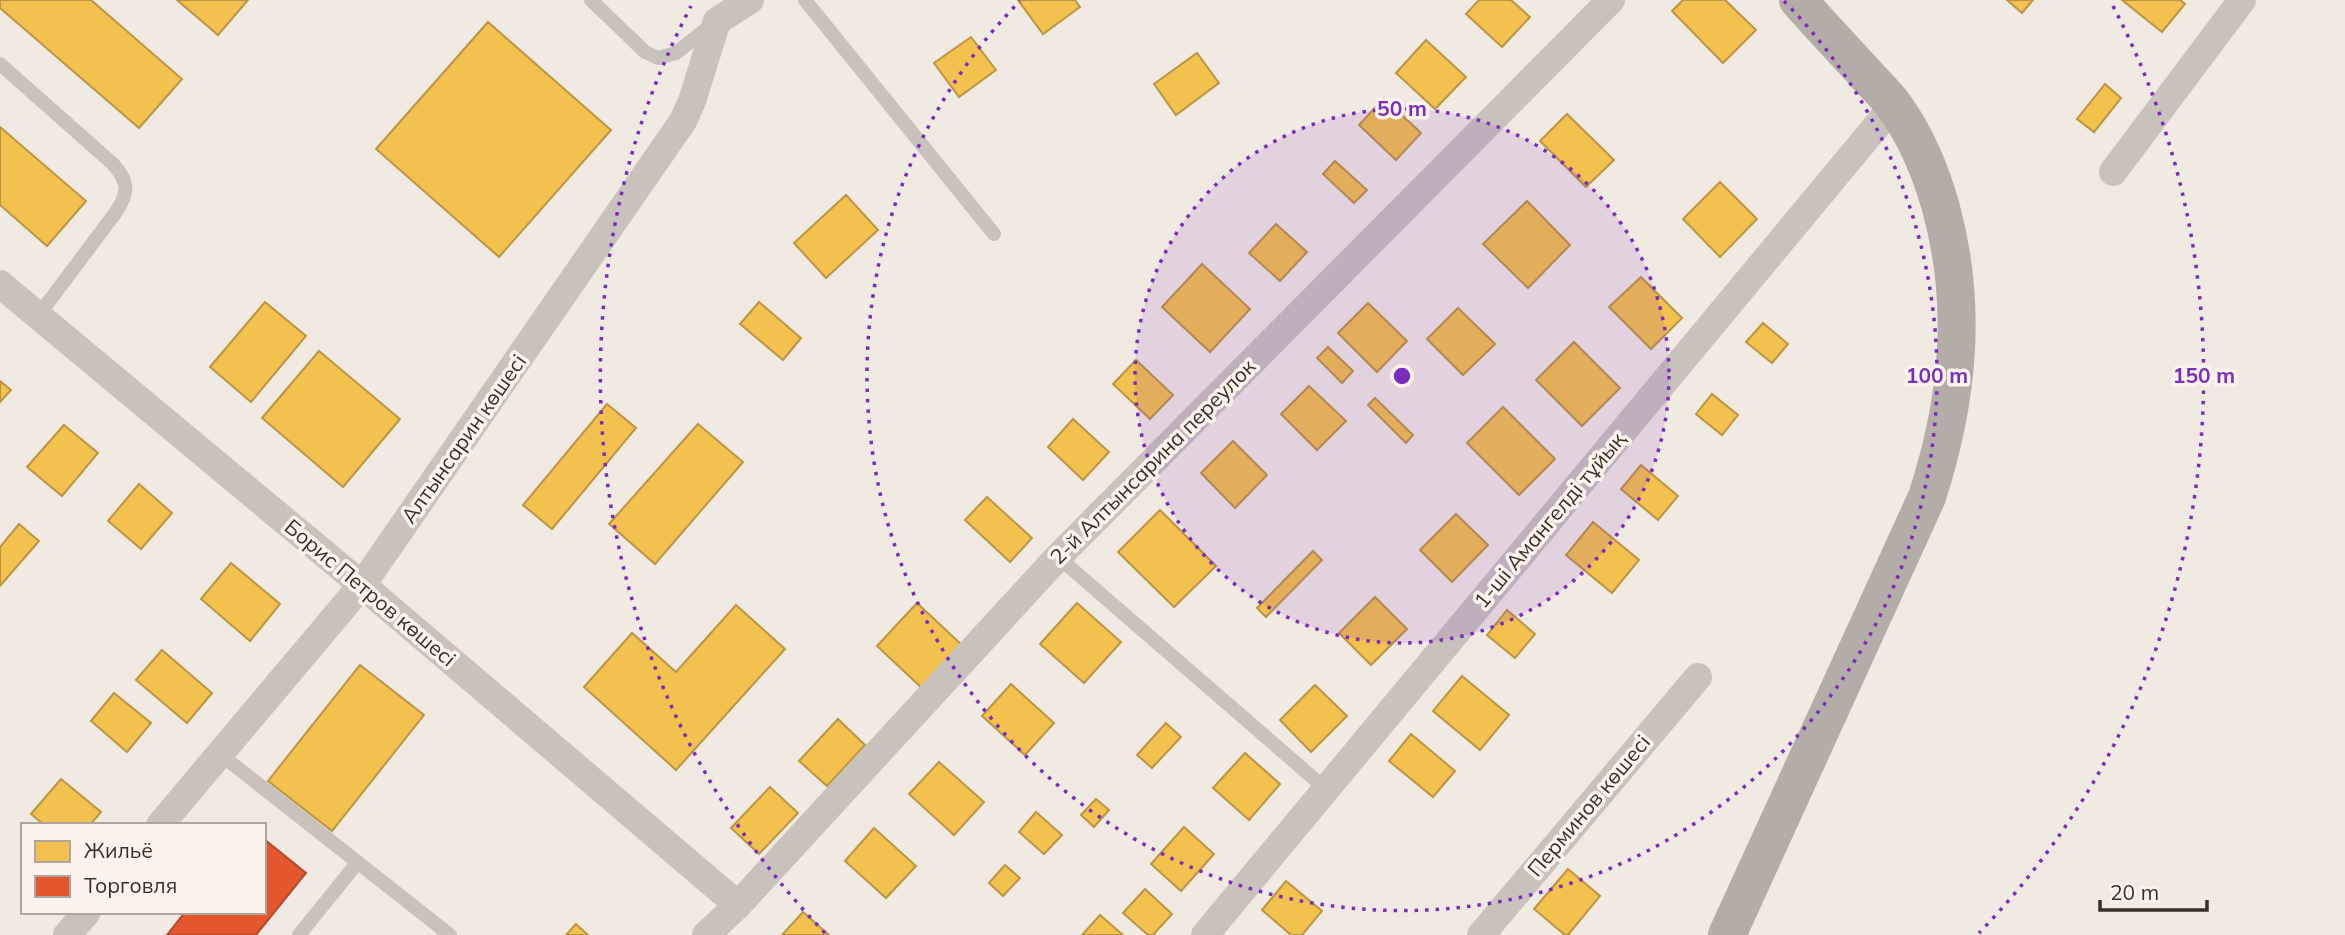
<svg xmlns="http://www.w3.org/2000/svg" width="2345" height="935" font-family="Mulish,sans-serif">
  <rect width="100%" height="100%" fill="#f0eae3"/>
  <!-- homes -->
  <g fill="#f2c14e" stroke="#bb9543" stroke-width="2">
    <polygon points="0,0 91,0 182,79 139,128 0,8"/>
    <polygon points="177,0 248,0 218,35"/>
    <polygon points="1018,0 1075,0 1080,7 1043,34"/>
    <polygon points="1479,0 1511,0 1530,17 1502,47 1466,14"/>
    <polygon points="1683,0 1725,0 1756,30 1723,63 1672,11"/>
    <polygon points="2007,0 2033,0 2022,13"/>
    <polygon points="2122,0 2180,0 2185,4 2162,32"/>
    <polygon points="488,22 611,130 499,257 376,149"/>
    <polygon points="971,37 996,70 959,97 934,63"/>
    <polygon points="1426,40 1466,77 1435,109 1396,73"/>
    <polygon points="1197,53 1219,83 1176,115 1154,84"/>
    <polygon points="2105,84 2121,98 2094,132 2077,119"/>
    <polygon points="1384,98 1421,133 1396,160 1359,125"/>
    <polygon points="1567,114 1614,160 1586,187 1540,141"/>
    <polygon points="0,127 86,201 47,246 0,205"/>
    <polygon points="1335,161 1367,190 1354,203 1323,174"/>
    <polygon points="1720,182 1757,219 1720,257 1683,219"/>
    <polygon points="846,195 878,230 826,278 794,243"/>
    <polygon points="1527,201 1570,245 1528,288 1483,244"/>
    <polygon points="1276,224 1307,252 1280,281 1249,253"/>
    <polygon points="1202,264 1250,309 1210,352 1162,307"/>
    <polygon points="1641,277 1682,318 1651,349 1609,307"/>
    <polygon points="265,302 306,336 251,402 210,367"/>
    <polygon points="759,302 801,338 783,360 740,324"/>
    <polygon points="1368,303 1407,341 1377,372 1338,333"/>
    <polygon points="1458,308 1495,344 1463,375 1427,339"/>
    <polygon points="1763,323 1788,344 1772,363 1746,342"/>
    <polygon points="1574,342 1620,388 1582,426 1536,380"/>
    <polygon points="1328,347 1353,371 1342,383 1317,358"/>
    <polygon points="319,351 400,419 343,487 262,418"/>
    <polygon points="1136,360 1173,395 1150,419 1113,384"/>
    <polygon points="0,381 11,390 0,402"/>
    <polygon points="1309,386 1346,421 1317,450 1281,414"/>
    <polygon points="1712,394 1738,415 1722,435 1696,414"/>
    <polygon points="1375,398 1413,435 1406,443 1368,405"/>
    <polygon points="607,404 636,428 552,529 523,505"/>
    <polygon points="1503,407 1555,459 1519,495 1467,443"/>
    <polygon points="1073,419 1109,452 1083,480 1048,447"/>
    <polygon points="698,424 743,462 655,564 609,524"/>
    <polygon points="64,425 98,453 62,496 27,467"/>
    <polygon points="1233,441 1267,475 1235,508 1201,473"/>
    <polygon points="1641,465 1678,496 1658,520 1621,489"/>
    <polygon points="139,484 172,513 141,549 108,521"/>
    <polygon points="987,497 1032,538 1010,562 965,520"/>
    <polygon points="1160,510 1216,566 1174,607 1118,552"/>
    <polygon points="1456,514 1488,545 1452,582 1420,550"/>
    <polygon points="1593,522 1639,560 1612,593 1566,555"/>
    <polygon points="19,524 39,541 0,586 0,547"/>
    <polygon points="1313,551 1322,560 1266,617 1257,608"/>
    <polygon points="231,563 280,604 250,641 201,599"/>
    <polygon points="1375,597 1407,629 1371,665 1339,633"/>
    <polygon points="917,603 964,647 924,690 877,646"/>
    <polygon points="1077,603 1121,642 1084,683 1040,644"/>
    <polygon points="736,605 785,649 676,770 584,687 632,633 676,672"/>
    <polygon points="1507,610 1535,634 1515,658 1487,635"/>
    <polygon points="162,650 212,693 187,723 136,680"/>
    <polygon points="360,665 424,715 332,831 268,781"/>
    <polygon points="1462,676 1509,715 1480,750 1433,711"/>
    <polygon points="1011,684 1054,723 1025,755 982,716"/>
    <polygon points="1315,685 1347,716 1311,752 1280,720"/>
    <polygon points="114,693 151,723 127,752 91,721"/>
    <polygon points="838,719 865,745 827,786 799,761"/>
    <polygon points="1166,723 1181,737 1152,768 1137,755"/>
    <polygon points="1411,734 1455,771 1433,797 1389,761"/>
    <polygon points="1245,753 1280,784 1249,820 1213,788"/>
    <polygon points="939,762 984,802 954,835 909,794"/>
    <polygon points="61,779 101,812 90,825 44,825 31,814"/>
    <polygon points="770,787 798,813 759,854 731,828"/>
    <polygon points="1096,799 1109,810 1094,827 1081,815"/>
    <polygon points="1036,812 1062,835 1044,854 1019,832"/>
    <polygon points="1184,827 1214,854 1181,891 1151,864"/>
    <polygon points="874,828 916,866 886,898 845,861"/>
    <polygon points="1005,865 1020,878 1003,896 989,883"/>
    <polygon points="1568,869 1600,896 1568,935 1565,935 1534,909"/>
    <polygon points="1286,881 1322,911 1302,935 1291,935 1262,910"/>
    <polygon points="1145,889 1172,914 1153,935 1148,935 1123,913"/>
    <polygon points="803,912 829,935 782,935"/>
    <polygon points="1100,915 1123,935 1082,935"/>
    <polygon points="576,924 588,935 566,935"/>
  </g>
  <!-- shops -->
  <polygon fill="#e4572e" stroke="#b14b2c" stroke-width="2" points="264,839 306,873 256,935 167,935 185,912 264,912"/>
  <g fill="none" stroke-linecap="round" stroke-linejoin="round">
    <!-- service -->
    <g stroke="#c9c2bc" stroke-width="14">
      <polyline points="591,0 645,52 658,58 676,53 710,26"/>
      <polyline points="805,0 994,234"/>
      <path d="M0 64 113 164C129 182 129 192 116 212L38 316"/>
      <polyline points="1058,557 1327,790"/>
      <polyline points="220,754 450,935"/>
      <polyline points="299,935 358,862"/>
    </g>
    <!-- minor -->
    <g stroke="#c9c2bc" stroke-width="28">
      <polyline points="2113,172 2242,0"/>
      <polyline points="0,284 362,585 738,905"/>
      <polyline points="160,825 362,585 683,121 692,101 717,21 750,0"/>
      <polyline points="67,935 87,912"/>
      <polyline points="706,935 738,905 1058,557 1611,0"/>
      <polyline points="1205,935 1894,105"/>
      <polyline points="1481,935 1698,677"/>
    </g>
    <!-- trunk -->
    <path stroke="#b4aca6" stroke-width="38" d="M1727 935 1927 497C1958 401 1968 307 1941 208 1931 172 1917 138 1895 107 1886 94 1873 83 1863 71 1841 47 1819 24 1798 0"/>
  </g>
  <!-- distance rings -->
  <circle cx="1402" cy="376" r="267" fill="#7b2cbf" fill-opacity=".12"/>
  <g fill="none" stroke="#7b2cbf" stroke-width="3.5" stroke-dasharray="3.5 7">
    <circle cx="1402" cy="376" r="267"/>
    <path d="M1784 1A535 535 0 1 1 1020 1"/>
    <path d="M825 933A802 802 0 0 1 691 6M2113 6A802 802 0 0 1 1979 933"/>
  </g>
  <g text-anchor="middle" stroke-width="7" stroke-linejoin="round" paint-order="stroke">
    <!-- street labels -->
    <g font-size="21" fill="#3b2e29" stroke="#fcf4ec">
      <text transform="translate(464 439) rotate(-55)" y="7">Алтынсарин көшесі</text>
      <text transform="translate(1153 462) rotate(-45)" y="7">2-й Алтынсарина переулок</text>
      <text transform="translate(1550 520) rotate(-50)" y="7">1-ші Амангелді тұйық</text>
      <text transform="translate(370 593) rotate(40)" y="7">Борис Петров көшесі</text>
      <text transform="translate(1589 806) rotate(-50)" y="7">Перминов көшесі</text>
    </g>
  </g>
  <circle cx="1402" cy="376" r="10" fill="#7b2cbf" stroke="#fcf4ec" stroke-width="3.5"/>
  <g font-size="21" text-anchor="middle" font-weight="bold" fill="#7b2cbf" stroke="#fcf4ec" stroke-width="7" stroke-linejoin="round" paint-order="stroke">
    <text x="1402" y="116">50 m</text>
    <text x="1937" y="383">100 m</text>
    <text x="2204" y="383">150 m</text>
  </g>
  <!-- legend -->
  <rect x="21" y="823" width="245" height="91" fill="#fcf4ec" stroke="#afa59e" stroke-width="2"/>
  <rect x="35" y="841" width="35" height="21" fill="#f2c14e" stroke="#afa59e" stroke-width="2"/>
  <text x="84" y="858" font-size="21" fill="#3b2e29">Жильё</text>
  <rect x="35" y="876" width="35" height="21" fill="#e4572e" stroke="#afa59e" stroke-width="2"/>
  <text x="84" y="893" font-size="21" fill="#3b2e29">Торговля</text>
  <!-- scale -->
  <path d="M2100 900v10h107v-10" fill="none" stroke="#3b2e29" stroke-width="3.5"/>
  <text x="2110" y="900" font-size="21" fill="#3b2e29" stroke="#fcf4ec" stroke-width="5" paint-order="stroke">20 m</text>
</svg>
